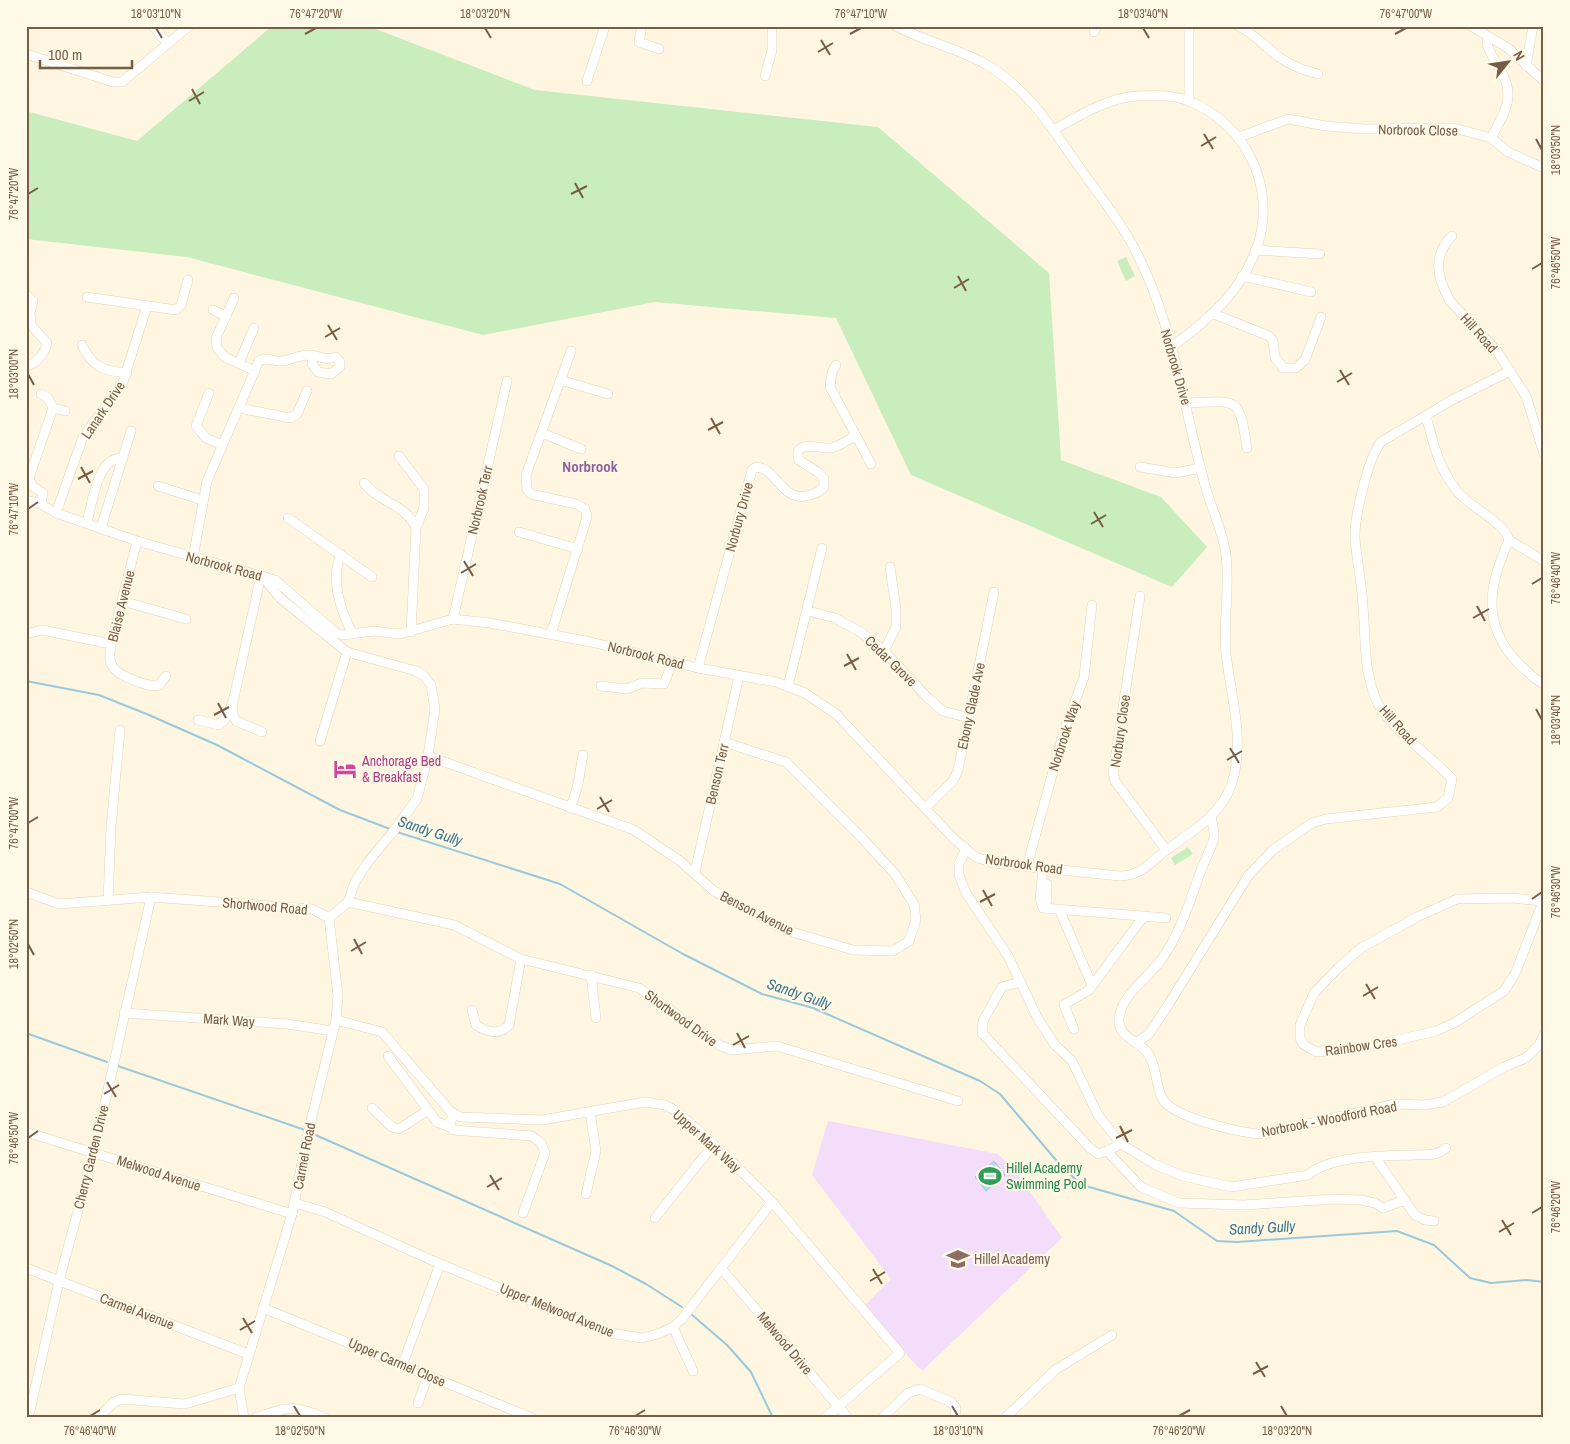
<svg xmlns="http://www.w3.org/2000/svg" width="1570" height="1444" font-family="'Archivo Narrow',sans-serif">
  <rect width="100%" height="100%" fill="#fef6e0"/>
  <!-- education -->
  <polygon fill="#f3ddfa" points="828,1121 998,1154 1017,1173 1062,1238 922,1371 862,1308 891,1279 812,1175"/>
  <!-- green -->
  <g fill="#caedbd">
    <polygon points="272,26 368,26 535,90 878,127 1049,273 1061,460 1161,497 1207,547 1172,587 911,475 836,318 655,302 483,335 187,257 26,239 26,111 137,141"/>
    <polygon points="1126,257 1135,276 1126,281 1117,261"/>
    <polygon points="1188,847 1193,854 1175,865 1171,858"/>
  </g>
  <!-- water -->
  <polygon fill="#b3dbea" stroke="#98c9dc" points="994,1161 1005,1175 986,1191 975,1177"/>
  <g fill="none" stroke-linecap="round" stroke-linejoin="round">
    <!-- stream -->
    <g stroke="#98c9dc" stroke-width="2">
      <polyline points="26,681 99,695 149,715 217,745 340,810 390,829"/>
      <polyline points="397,832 560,884 683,954 762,994 813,1008 980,1081 1000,1094 1061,1166 1082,1185 1174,1211 1217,1241 1237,1242 1397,1231 1434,1245 1470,1278 1491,1283 1527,1280 1544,1282"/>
      <polyline points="26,1033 107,1062"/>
      <polyline points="118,1066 305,1130"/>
      <polyline points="311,1133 612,1266 646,1284 682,1307"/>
      <polyline points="691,1314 727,1345 751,1372 773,1418"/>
    </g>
    <defs>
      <g id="minor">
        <polyline points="153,26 168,44"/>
        <polyline points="642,26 639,42 659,49"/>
        <path d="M1238 26C1254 33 1265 47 1279 57 1291 66 1304 70 1318 74"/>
        <polyline points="1471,26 1508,48 1544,81"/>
        <polyline points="1094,32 1097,26"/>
        <path d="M1490 37 1487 41C1487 50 1494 58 1498 66 1517 95 1506 110 1491 138"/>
        <polyline points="26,54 113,82 122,82 189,26"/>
        <polyline points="1526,66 1533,26"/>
        <polyline points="765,76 772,50 772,26"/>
        <polyline points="587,81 605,26"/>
        <polyline points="1189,101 1189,26"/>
        <path d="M1053 130C1079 116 1106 98 1137 96 1153 95 1175 95 1189 101 1246 124 1276 186 1258 244 1244 289 1208 321 1171 347"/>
        <polyline points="1239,137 1288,119 1326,126 1364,129 1454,128 1491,138 1508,152 1544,168"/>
        <path d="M1452 236C1432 256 1437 278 1450 301L1497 351 1526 396 1544 454"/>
        <polyline points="1255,250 1320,254"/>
        <polyline points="1242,276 1311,292"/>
        <path d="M26 295 33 301 30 313 31 325 47 343C45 353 37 364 26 366"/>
        <polyline points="87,297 176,310 181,305 188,280"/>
        <polyline points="234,298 216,338 217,348 225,357 255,371"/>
        <polyline points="213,310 226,316"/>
        <polyline points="1214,314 1269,336 1273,341 1275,357 1283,368 1296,368 1305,360 1321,317"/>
        <path d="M82 345C92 367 104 371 127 373"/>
        <polyline points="239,363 254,328"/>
        <polyline points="836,365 832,372 830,387 871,464"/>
        <polyline points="560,380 608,394"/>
        <polyline points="209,393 196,426 206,438 222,445"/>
        <path d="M1187 403C1238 401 1239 395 1247 448"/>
        <polyline points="53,408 65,411"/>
        <polyline points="239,408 290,418 297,414 307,391"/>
        <path d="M1426 416C1434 445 1438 467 1457 491 1470 508 1504 521 1509 540 1489 584 1481 624 1517 662 1525 669 1534 680 1544 684"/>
        <polyline points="542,433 581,449"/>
        <polyline points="399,456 424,489 424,508 416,528"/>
        <polyline points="1140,467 1176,473 1201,468"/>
        <path d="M364 483C378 502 406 504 416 528L411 632"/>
        <polyline points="158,486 202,500"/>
        <path d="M26 500 41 504 56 513 137 541 275 580 336 633 343 635 373 631 400 634 453 619 490 623 591 642 698 668 776 682 805 693 836 714 955 840 976 857 993 863 1120 876C1142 876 1151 861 1168 849 1193 830 1221 816 1232 783 1245 741 1231 696 1226 654 1223 621 1230 587 1226 555 1223 531 1211 508 1205 485 1182 402 1172 312 1128 237 1113 212 1094 188 1077 164 1051 127 1027 88 987 65 959 48 925 42 896 26"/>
        <polyline points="41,504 43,493 32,486 29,478 53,408 48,398 41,394"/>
        <polyline points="56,513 83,437 122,385 147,306"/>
        <polyline points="288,518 372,577"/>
        <path d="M87 523C92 504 97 456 123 458"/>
        <polyline points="101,528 131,431"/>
        <polyline points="519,532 578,549"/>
        <polyline points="1509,540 1544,561"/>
        <path d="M137 541 111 644C110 652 108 660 113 667 117 675 151 689 159 685L166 676"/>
        <path d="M341 554C330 579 341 611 352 633"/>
        <path d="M193 558 207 481 259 361C266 356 274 362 282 361 292 360 300 354 310 355 322 356 322 361 336 357L340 362V367L331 374 318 372 312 364 313 356"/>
        <polyline points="261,575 233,702 233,715 236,721 262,732"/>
        <polyline points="1140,596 1113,773 1115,781 1166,850"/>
        <polyline points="122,601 186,619"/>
        <polyline points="808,611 835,618 862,633 884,651 927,697 943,711 969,718"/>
        <polyline points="453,619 507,381"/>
        <polyline points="26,634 42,630 111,644"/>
        <polyline points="551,634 587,517 585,509 576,504 531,494 527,489 526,475 571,351"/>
        <polyline points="884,651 896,627 896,609 890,567"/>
        <path d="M698 668 752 470 756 467C778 468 781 504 810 495 816 493 820 492 824 487V479L819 473 799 460C792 439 820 449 830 448 839 447 848 440 855 436"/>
        <polyline points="601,686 627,689 642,683 664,684 672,663"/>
        <polyline points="788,686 822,548"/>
        <polyline points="198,720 219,725 225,719 233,702"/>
        <polyline points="320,741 347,652"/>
        <polyline points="428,756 634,830 680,861 714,891 785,930 853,950 893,951 909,941 916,920 914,904 895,874 862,838 786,762 724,742"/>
        <polyline points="926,807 953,781 958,770 994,592"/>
        <path d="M570 808C579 787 579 776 583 755"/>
        <path d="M1211 816C1212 822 1215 832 1214 838 1211 849 1205 860 1201 870 1190 901 1180 934 1161 960 1148 978 1122 994 1119 1018 1117 1037 1136 1039 1146 1051 1157 1064 1155 1083 1162 1098 1170 1117 1243 1134 1263 1134L1395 1104 1424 1105 1443 1102 1504 1067 1526 1058 1539 1045 1544 1034"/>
        <path d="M966 849 959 864V875L966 893 1008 956 1038 1019 1055 1045 1072 1061 1098 1115 1121 1144 1154 1164 1183 1176 1231 1187 1308 1175C1330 1155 1385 1156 1414 1155 1427 1154 1436 1157 1446 1148"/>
        <polyline points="1027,866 1065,728 1084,677 1092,605"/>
        <polyline points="1043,868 1040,899 1043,908 1166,918"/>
        <polyline points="695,872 739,676"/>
        <polyline points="26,892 59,904 151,897 312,909 329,918 348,902 355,882 368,862 392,833 417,799 428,756 435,709 431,685 423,675 416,671 347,652 280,598 261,575"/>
        <polyline points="108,901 111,827 120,730"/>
        <polyline points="1542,901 1512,898 1457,899 1417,917 1361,948 1338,968 1314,993 1300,1025 1300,1038 1303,1044 1316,1052 1359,1049 1436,1031 1454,1023 1504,991 1515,974 1544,899"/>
        <polyline points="348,902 454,925 521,959 639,988 721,1046 732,1050 777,1046 958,1101"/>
        <polyline points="1046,908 1047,884"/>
        <polyline points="1059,909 1092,985"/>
        <polyline points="591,975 596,1018"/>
        <polyline points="1020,982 1002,987 983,1021 982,1033 1090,1148 1098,1154 1107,1151"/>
        <path d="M472 1010 476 1025C487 1032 499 1036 509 1025L521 959"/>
        <polyline points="124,1013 287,1024 333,1031"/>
        <polyline points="336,1020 382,1032 450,1111 460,1117 542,1120 645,1102 665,1105 676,1111 714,1144 772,1202 900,1353 825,1418"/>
        <polyline points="1074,1029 1064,1005 1089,990 1144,916"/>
        <path d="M1137 1042 1149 1034 1170 1002 1248 876 1273 850 1312 823 1326 819 1437 807 1448 798 1452 779C1432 757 1391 729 1378 704 1363 672 1366 641 1363 607 1362 584 1357 562 1355 539 1354 518 1368 458 1381 442L1452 400 1510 371"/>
        <polyline points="388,1056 437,1122 450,1127"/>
        <polyline points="372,1108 392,1127 399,1129 428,1110"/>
        <polyline points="454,1115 449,1124 453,1130 532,1136 541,1143 545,1153 523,1213"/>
        <polyline points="26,1132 292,1214"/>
        <polyline points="1121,1144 1107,1151 1141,1187 1179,1203 1244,1205 1334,1199 1361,1200 1375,1203 1383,1208 1405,1200"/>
        <polyline points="1375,1157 1415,1215 1425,1220 1434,1221"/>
        <polyline points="586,1194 596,1151 590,1112"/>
        <polyline points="295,1203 325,1212 440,1264 610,1333 642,1338 658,1334 673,1327 682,1319 772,1202"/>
        <polyline points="655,1218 714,1144"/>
        <polyline points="26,1268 248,1354"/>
        <polyline points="721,1268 848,1418"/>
        <polyline points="263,1308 532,1418"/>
        <polyline points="673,1327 693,1371"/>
        <polyline points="403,1363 440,1264"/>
        <polyline points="418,1403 428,1375"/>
        <polyline points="26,1414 30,1411 59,1281 94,1152 151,897"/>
        <polyline points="98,1418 114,1402 122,1399 185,1404 239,1388"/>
        <polyline points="244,1418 239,1388 292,1214 307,1137 336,1020 338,996 329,918"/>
        <path d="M255 1418C288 1407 293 1404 325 1418"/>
        <polyline points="882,1418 908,1393 920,1389 951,1402 956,1408 955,1418"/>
        <polyline points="1005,1418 1055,1370 1112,1335"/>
      </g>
    </defs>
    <!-- minor casing -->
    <use href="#minor" stroke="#e3d3bb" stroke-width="10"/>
    <!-- minor -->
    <use href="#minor" stroke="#fff" stroke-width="9"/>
  </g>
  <!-- ticks -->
  <path fill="none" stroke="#775d45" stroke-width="2" d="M156 28 162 38M485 28 491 38M1143 28 1149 38M305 34 316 28M850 34 861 28M1395 34 1406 28M821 40 830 55M818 52 833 43M192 89 200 104M189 101 204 92M1204 134 1213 149M1536 139 1542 150M1201 146 1216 137M575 183 583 198M28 194 38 188M571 194 587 186M1532 269 1542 263M958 276 966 291M954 288 969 279M328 325 337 340M325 337 340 328M1340 370 1349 385M28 374 34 385M1337 382 1352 373M711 418 720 434M708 430 723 422M81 467 90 483M78 479 93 471M28 509 38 502M1094 512 1103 527M1091 524 1106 515M464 561 473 576M461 573 476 564M1532 584 1542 578M1477 606 1485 621M1473 618 1489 609M847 654 856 670M844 666 859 658M218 703 226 718M1536 709 1542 720M214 715 229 707M1230 748 1239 763M1227 760 1242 751M600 797 609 812M597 809 612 800M28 823 38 817M983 890 992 906M1532 899 1542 892M980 902 995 894M354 939 362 954M28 944 34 955M351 951 366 942M1366 984 1375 999M1363 996 1378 987M737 1033 745 1048M733 1045 749 1036M107 1082 116 1097M104 1094 119 1085M1120 1126 1128 1142M28 1138 38 1131M1116 1138 1132 1130M490 1175 499 1190M487 1187 502 1178M1532 1213 1542 1207M1502 1220 1511 1235M1499 1232 1514 1223M873 1269 882 1284M870 1281 885 1272M243 1318 252 1333M240 1330 255 1321M1256 1362 1265 1377M1253 1374 1268 1366M294 1406 300 1416M952 1406 958 1416M1281 1406 1287 1416M90 1416 100 1410M635 1416 645 1410M1179 1416 1190 1410"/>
  <!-- icons -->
  <defs>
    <symbol id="hotel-bare" viewBox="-9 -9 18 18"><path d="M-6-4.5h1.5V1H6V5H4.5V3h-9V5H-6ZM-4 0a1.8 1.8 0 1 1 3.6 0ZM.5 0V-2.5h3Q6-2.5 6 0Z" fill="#d1479c" stroke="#fff9e8" stroke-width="2.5" paint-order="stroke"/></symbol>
    <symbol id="stadium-bare" viewBox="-9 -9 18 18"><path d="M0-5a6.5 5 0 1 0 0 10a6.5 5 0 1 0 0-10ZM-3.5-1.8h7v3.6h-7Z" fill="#2e9e5b" stroke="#fff9e8" stroke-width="2.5" paint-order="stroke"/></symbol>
    <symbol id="school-bare" viewBox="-9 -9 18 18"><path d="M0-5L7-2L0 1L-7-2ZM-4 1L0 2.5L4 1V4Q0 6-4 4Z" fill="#8d6e63" stroke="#fff9e8" stroke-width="2.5" paint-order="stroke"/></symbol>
  </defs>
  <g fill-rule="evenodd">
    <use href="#hotel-bare" x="329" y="753" width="32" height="32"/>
    <use href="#stadium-bare" x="974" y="1160" width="32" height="32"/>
    <use href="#school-bare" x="942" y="1243" width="32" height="32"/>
  </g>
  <g text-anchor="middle" stroke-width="4" stroke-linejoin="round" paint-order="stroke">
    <!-- street labels -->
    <g font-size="14" fill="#775d45" stroke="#fff9e8">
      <text transform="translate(1418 130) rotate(1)" y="5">Norbrook Close</text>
      <text transform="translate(1479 333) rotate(48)" y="5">Hill Road</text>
      <text transform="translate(1176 367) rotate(74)" y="5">Norbrook Drive</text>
      <text transform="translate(103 410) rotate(-56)" y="5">Lanark Drive</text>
      <text transform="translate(480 500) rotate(-77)" y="5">Norbrook Terr</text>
      <text transform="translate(739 517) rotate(-75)" y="5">Norbury Drive</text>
      <text transform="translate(224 566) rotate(15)" y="5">Norbrook Road</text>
      <text transform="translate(121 606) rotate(-76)" y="5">Blaise Avenue</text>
      <text transform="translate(646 655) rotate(14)" y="5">Norbrook Road</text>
      <text transform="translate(891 661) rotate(44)" y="5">Cedar Grove</text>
      <text transform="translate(971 706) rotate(-78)" y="5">Ebony Glade Ave</text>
      <text transform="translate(1398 725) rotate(48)" y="5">Hill Road</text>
      <text transform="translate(1120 731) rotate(-82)" y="5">Norbury Close</text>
      <text transform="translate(1064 736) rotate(-72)" y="5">Norbrook Way</text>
      <text transform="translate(717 774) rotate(-77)" y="5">Benson Terr</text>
      <text transform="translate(1024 864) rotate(8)" y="5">Norbrook Road</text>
      <text transform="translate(265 906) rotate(5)" y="5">Shortwood Road</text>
      <text transform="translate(757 913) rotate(27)" y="5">Benson Avenue</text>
      <text transform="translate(681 1018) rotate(36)" y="5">Shortwood Drive</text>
      <text transform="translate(229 1020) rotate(4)" y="5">Mark Way</text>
      <text transform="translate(1361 1046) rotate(-8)" y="5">Rainbow Cres</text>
      <text transform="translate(1329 1119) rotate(-11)" y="5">Norbrook - Woodford Road</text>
      <text transform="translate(707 1141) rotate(42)" y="5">Upper Mark Way</text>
      <text transform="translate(304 1156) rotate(-79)" y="5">Carmel Road</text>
      <text transform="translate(91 1157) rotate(-76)" y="5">Cherry Garden Drive</text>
      <text transform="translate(159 1173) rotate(18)" y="5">Melwood Avenue</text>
      <text transform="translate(557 1310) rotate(22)" y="5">Upper Melwood Avenue</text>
      <text transform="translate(137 1311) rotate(21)" y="5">Carmel Avenue</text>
      <text transform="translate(785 1343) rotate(50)" y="5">Melwood Drive</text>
      <text transform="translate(397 1362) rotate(23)" y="5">Upper Carmel Close</text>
    </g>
    <!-- hotel labels -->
    <g font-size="14" fill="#b23c85" stroke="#fff9e8" text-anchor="start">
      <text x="362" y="766">Anchorage Bed<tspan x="362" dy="16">&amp; Breakfast</tspan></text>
    </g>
    <!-- leisure labels -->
    <g font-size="14" fill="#27864d" stroke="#fff9e8" text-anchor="start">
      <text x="1006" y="1173">Hillel Academy<tspan x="1006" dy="16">Swimming Pool</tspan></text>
    </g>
    <!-- education labels -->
    <g font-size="14" fill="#785e54" stroke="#fff9e8" text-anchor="start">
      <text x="974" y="1264">Hillel Academy</text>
    </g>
    <!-- neighbourhood labels -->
    <g font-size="15" font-weight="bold" fill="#8f5f9c" stroke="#fff9e8">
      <text x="590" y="472">Norbrook</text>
    </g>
    <!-- water labels -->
    <g font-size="15" font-style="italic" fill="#3c758d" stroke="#fff9e8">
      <text transform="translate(430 831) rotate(18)" y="5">Sandy Gully</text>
      <text transform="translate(799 994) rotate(19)" y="5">Sandy Gully</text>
      <text transform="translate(1262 1228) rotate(-3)" y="5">Sandy Gully</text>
    </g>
  </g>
  <!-- border -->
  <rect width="1570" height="1444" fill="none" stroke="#fff9e8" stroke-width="55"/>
  <!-- north arrow -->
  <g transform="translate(1508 62) rotate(60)" stroke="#fff9e8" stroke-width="4" paint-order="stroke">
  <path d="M0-4L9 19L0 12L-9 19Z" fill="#775d45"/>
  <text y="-8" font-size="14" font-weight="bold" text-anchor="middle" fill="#775d45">N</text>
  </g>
  <!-- scale -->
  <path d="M40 60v8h92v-8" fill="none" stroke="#775d45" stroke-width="2.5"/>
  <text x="48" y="60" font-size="15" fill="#775d45" stroke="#fff9e8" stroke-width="4" paint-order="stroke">100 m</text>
  <rect x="28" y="28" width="1514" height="1388" fill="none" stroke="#775d45" stroke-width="2"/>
  <g font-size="12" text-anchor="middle" fill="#775d45">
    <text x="156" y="18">18°03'10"N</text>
    <text x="316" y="18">76°47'20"W</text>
    <text x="485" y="18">18°03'20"N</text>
    <text x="861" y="18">76°47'10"W</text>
    <text x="1143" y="18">18°03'40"N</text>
    <text x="1406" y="18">76°47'00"W</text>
    <text transform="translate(1556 150) rotate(-90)" y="4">18°03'50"N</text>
    <text transform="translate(14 194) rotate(-90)" y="4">76°47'20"W</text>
    <text transform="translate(1556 263) rotate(-90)" y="4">76°46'50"W</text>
    <text transform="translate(14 374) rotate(-90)" y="4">18°03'00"N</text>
    <text transform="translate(14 509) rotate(-90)" y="4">76°47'10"W</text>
    <text transform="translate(1556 578) rotate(-90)" y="4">76°46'40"W</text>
    <text transform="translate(1556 720) rotate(-90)" y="4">18°03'40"N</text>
    <text transform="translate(14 823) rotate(-90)" y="4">76°47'00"W</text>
    <text transform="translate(1556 892) rotate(-90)" y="4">76°46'30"W</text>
    <text transform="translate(14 944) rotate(-90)" y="4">18°02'50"N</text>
    <text transform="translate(14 1138) rotate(-90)" y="4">76°46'50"W</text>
    <text transform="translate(1556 1207) rotate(-90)" y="4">76°46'20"W</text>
    <text x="90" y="1435">76°46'40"W</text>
    <text x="300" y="1435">18°02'50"N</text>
    <text x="635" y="1435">76°46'30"W</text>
    <text x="958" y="1435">18°03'10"N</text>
    <text x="1179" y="1435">76°46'20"W</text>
    <text x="1287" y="1435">18°03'20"N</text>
  </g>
</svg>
